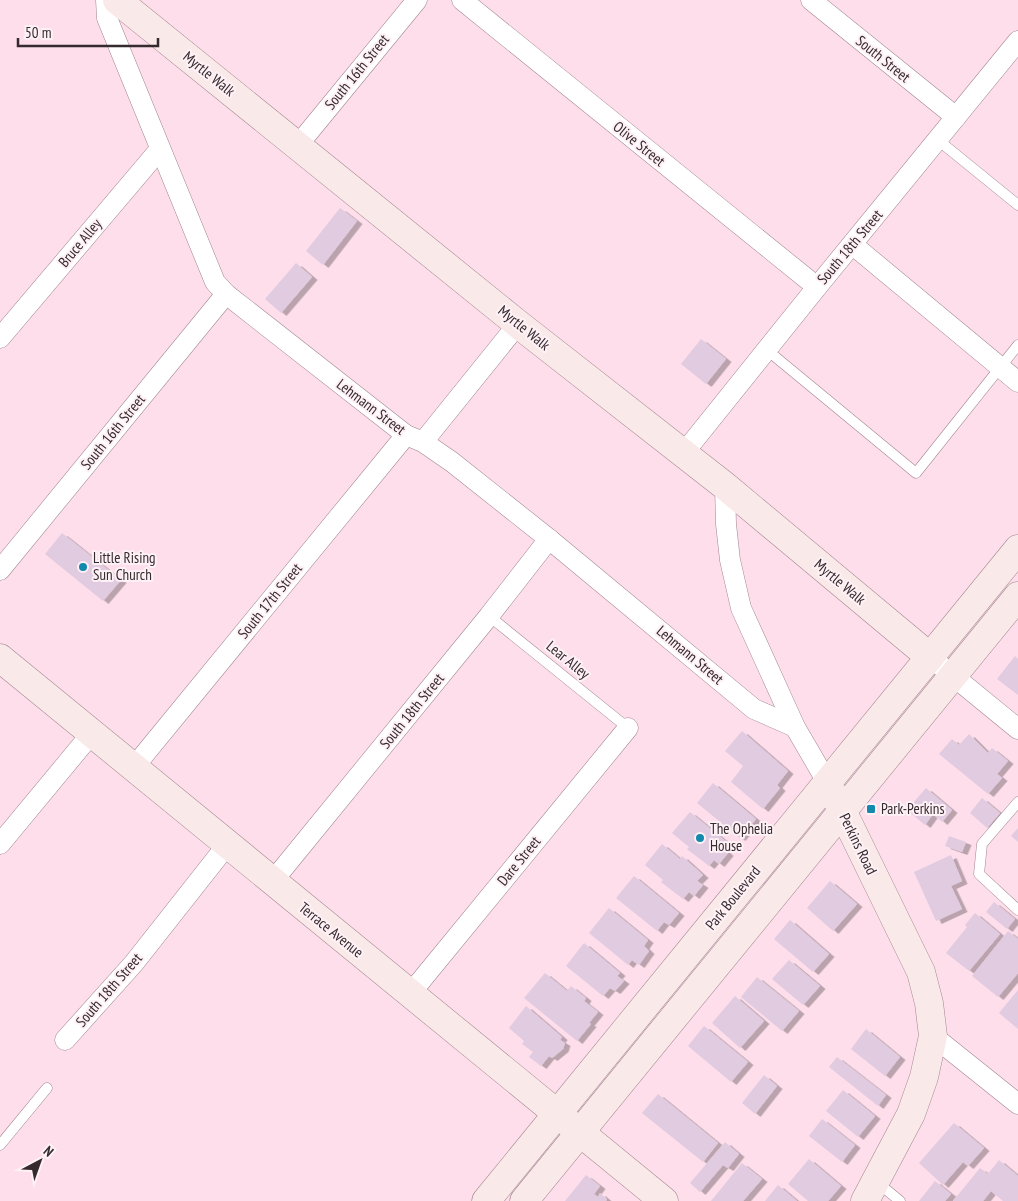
<svg xmlns="http://www.w3.org/2000/svg" width="1018" height="1201" font-family="'PT Sans Narrow',sans-serif">
  <defs>
    <filter id="shadow"><feDropShadow dx="5.5" dy="3" stdDeviation="0" flood-color="#0004"/></filter>
  </defs>
  <rect width="100%" height="100%" fill="#fddeea"/>
  <!-- building -->
  <g fill="#e1cbe0" filter="url(#shadow)">
    <polygon points="340,208 357,221 323,265 306,251"/>
    <polygon points="296,263 312,277 281,313 265,299"/>
    <polygon points="701,339 726,359 706,384 681,364"/>
    <polygon points="62,533 121,580 103,601 45,554"/>
    <polygon points="1015,656 1018,659 1018,695 997,679"/>
    <polygon points="742,731 788,771 777,785 780,788 763,809 731,782 743,766 725,751"/>
    <polygon points="969,734 988,753 992,748 1008,761 997,774 1002,778 988,794 939,754 952,739 959,745"/>
    <polygon points="713,783 756,819 740,838 697,803"/>
    <polygon points="926,788 952,810 942,822 933,814 925,825 907,810"/>
    <polygon points="982,798 1000,813 987,828 970,813"/>
    <polygon points="690,812 728,843 723,848 728,853 719,864 714,860 709,866 687,849 689,847 672,833"/>
    <polygon points="1018,828 1018,842 1011,836"/>
    <polygon points="949,836 966,842 962,852 945,846"/>
    <polygon points="662,844 680,859 682,856 703,875 697,881 703,885 694,896 689,892 683,899 661,882 663,880 645,865"/>
    <polygon points="951,855 962,881 951,886 962,909 936,921 914,872"/>
    <polygon points="634,876 679,913 669,925 664,922 657,931 616,898"/>
    <polygon points="830,881 857,904 833,931 807,908"/>
    <polygon points="994,902 1015,919 1007,929 986,912"/>
    <polygon points="609,908 648,940 644,946 649,951 639,965 632,960 628,965 589,933"/>
    <polygon points="975,913 1000,934 969,971 946,953 967,927 965,925"/>
    <polygon points="790,920 829,954 813,972 774,939"/>
    <polygon points="1008,931 1018,939 1018,973 998,997 972,976"/>
    <polygon points="584,943 620,973 617,976 624,981 615,991 610,988 603,996 566,966"/>
    <polygon points="789,960 820,986 803,1005 772,979"/>
    <polygon points="545,973 567,991 571,986 586,998 584,1001 598,1012 589,1023 591,1024 577,1041 524,998"/>
    <polygon points="757,977 799,1011 782,1031 741,997"/>
    <polygon points="1018,990 1018,1029 999,1013"/>
    <polygon points="735,996 764,1021 740,1048 712,1023"/>
    <polygon points="526,1006 562,1037 560,1040 565,1043 563,1049 552,1058 549,1056 541,1066 529,1057 533,1052 522,1044 524,1041 509,1028"/>
    <polygon points="704,1026 748,1062 731,1082 688,1046"/>
    <polygon points="866,1029 900,1057 885,1076 851,1049"/>
    <polygon points="837,1057 886,1095 878,1106 829,1067"/>
    <polygon points="764,1075 777,1086 755,1114 742,1103"/>
    <polygon points="843,1090 875,1116 858,1137 826,1111"/>
    <polygon points="658,1094 718,1143 703,1162 642,1113"/>
    <polygon points="822,1119 855,1145 842,1162 809,1136"/>
    <polygon points="954,1123 984,1148 968,1166 963,1162 943,1185 919,1163"/>
    <polygon points="725,1142 739,1154 728,1168 723,1165 700,1192 690,1183"/>
    <polygon points="809,1159 841,1186 828,1201 808,1201 788,1184"/>
    <polygon points="999,1160 1018,1176 1018,1201 1003,1201 991,1191 983,1201 953,1201 980,1168 988,1174"/>
    <polygon points="742,1163 762,1179 743,1201 711,1201"/>
    <polygon points="586,1175 600,1186 594,1194 598,1197 600,1193 607,1199 606,1201 565,1201"/>
    <polygon points="935,1181 951,1194 945,1201 919,1201"/>
    <polygon points="778,1185 797,1201 765,1201"/>
  </g>
  <g fill="none" stroke-linecap="round" stroke-linejoin="round">
    <defs>
      <g id="lane">
        <polyline points="938,140 1018,205"/>
        <polyline points="767,350 916,473 1018,345"/>
        <polyline points="489,616 628,728"/>
        <polyline points="1018,802 982,844 979,874 1018,910"/>
        <polyline points="0,1145 47,1088"/>
        <polyline points="877,1182 900,1201"/>
      </g>
      <g id="street">
        <polyline points="106,0 107,18 215,282 226,294 406,435 423,442 452,462 549,539 754,709 795,727"/>
        <polyline points="462,0 817,287"/>
        <polyline points="811,0 956,117"/>
        <polyline points="298,145 417,0"/>
        <polyline points="853,245 1018,382"/>
        <polyline points="0,338 160,149"/>
        <polyline points="423,442 518,324"/>
        <polyline points="683,454 817,287 1018,41"/>
        <polyline points="725,486 726,524 730,560 741,608 795,727 827,782"/>
        <polyline points="0,570 226,294"/>
        <polyline points="930,657 1018,729"/>
        <polyline points="134,767 406,435"/>
        <polyline points="0,844 92,733"/>
        <polyline points="272,882 489,616 549,539"/>
        <polyline points="410,994 628,728"/>
        <polyline points="933,1036 1018,1104"/>
        <polyline points="65,1040 134,963 227,845"/>
      </g>
      <g id="secondary">
        <polyline points="117,0 518,324 725,486 930,657"/>
        <polyline points="0,658 664,1201"/>
        <polyline points="835,796 921,972 929,1003 933,1036 924,1077 911,1114 865,1201"/>
        <polyline points="486,1201 1018,549"/>
        <polyline points="524,1201 1018,596"/>
      </g>
    </defs>
    <!-- lane casing -->
    <use href="#lane" stroke="#a18590" stroke-width="11"/>
    <!-- street casing -->
    <use href="#street" stroke="#a18590" stroke-width="21"/>
    <!-- secondary casing -->
    <use href="#secondary" stroke="#a18590" stroke-width="29"/>
    <!-- lane -->
    <use href="#lane" stroke="#fff" stroke-width="10"/>
    <!-- street -->
    <use href="#street" stroke="#fff" stroke-width="20"/>
    <!-- secondary -->
    <use href="#secondary" stroke="#fae9e9" stroke-width="28"/>
  </g>
  <!-- markers -->
  <g fill="#1289ad" stroke="#fef1f6" stroke-width="2">
    <circle cx="83" cy="567" r="5"/>
    <rect x="866" y="804" width="10" height="10" rx="2.5"/>
    <circle cx="700" cy="838" r="5"/>
  </g>
  <g text-anchor="middle" stroke-width="4" stroke-linejoin="round" paint-order="stroke">
    <!-- street labels -->
    <g font-size="15" fill="#352a2e" stroke="#fef1f6">
      <text transform="translate(883 59) rotate(39)" y="5">South Street</text>
      <text transform="translate(357 72) rotate(-51)" y="5">South 16th Street</text>
      <text transform="translate(209 74) rotate(39)" y="5">Myrtle Walk</text>
      <text transform="translate(639 144) rotate(39)" y="5">Olive Street</text>
      <text transform="translate(80 243) rotate(-50)" y="5">Bruce Alley</text>
      <text transform="translate(850 247) rotate(-50)" y="5">South 18th Street</text>
      <text transform="translate(524 328) rotate(39)" y="5">Myrtle Walk</text>
      <text transform="translate(371 407) rotate(37)" y="5">Lehmann Street</text>
      <text transform="translate(113 432) rotate(-51)" y="5">South 16th Street</text>
      <text transform="translate(840 582) rotate(40)" y="5">Myrtle Walk</text>
      <text transform="translate(270 601) rotate(-51)" y="5">South 17th Street</text>
      <text transform="translate(690 655) rotate(40)" y="5">Lehmann Street</text>
      <text transform="translate(568 660) rotate(39)" y="5">Lear Alley</text>
      <text transform="translate(412 711) rotate(-51)" y="5">South 18th Street</text>
      <text transform="translate(858 844) rotate(64)" y="5">Perkins Road</text>
      <text transform="translate(519 861) rotate(-51)" y="5">Dare Street</text>
      <text transform="translate(733 898) rotate(-51)" y="5">Park Boulevard</text>
      <text transform="translate(331 930) rotate(39)" y="5">Terrace Avenue</text>
      <text transform="translate(109 990) rotate(-49)" y="5">South 18th Street</text>
    </g>
    <!-- poi labels -->
    <g font-size="15" fill="#352a2e" stroke="#fef1f6" text-anchor="start">
      <text x="93" y="563">Little Rising<tspan x="93" dy="17">Sun Church</tspan></text>
      <text x="881" y="814">Park-Perkins</text>
      <text x="710" y="834">The Ophelia<tspan x="710" dy="17">House</tspan></text>
    </g>
  </g>
  <!-- north arrow -->
  <g transform="translate(40 1161) rotate(41)" stroke="#fef1f6" stroke-width="4" paint-order="stroke">
  <path d="M0-4L9 19L0 12L-9 19Z" fill="#352a2e"/>
  <text y="-8" font-size="14" font-weight="bold" text-anchor="middle" fill="#352a2e">N</text>
  </g>
  <!-- scale -->
  <path d="M18 38v8h140v-8" fill="none" stroke="#352a2e" stroke-width="2.5"/>
  <text x="25" y="38" font-size="15" fill="#352a2e" stroke="#fef1f6" stroke-width="4" paint-order="stroke">50 m</text>
</svg>
